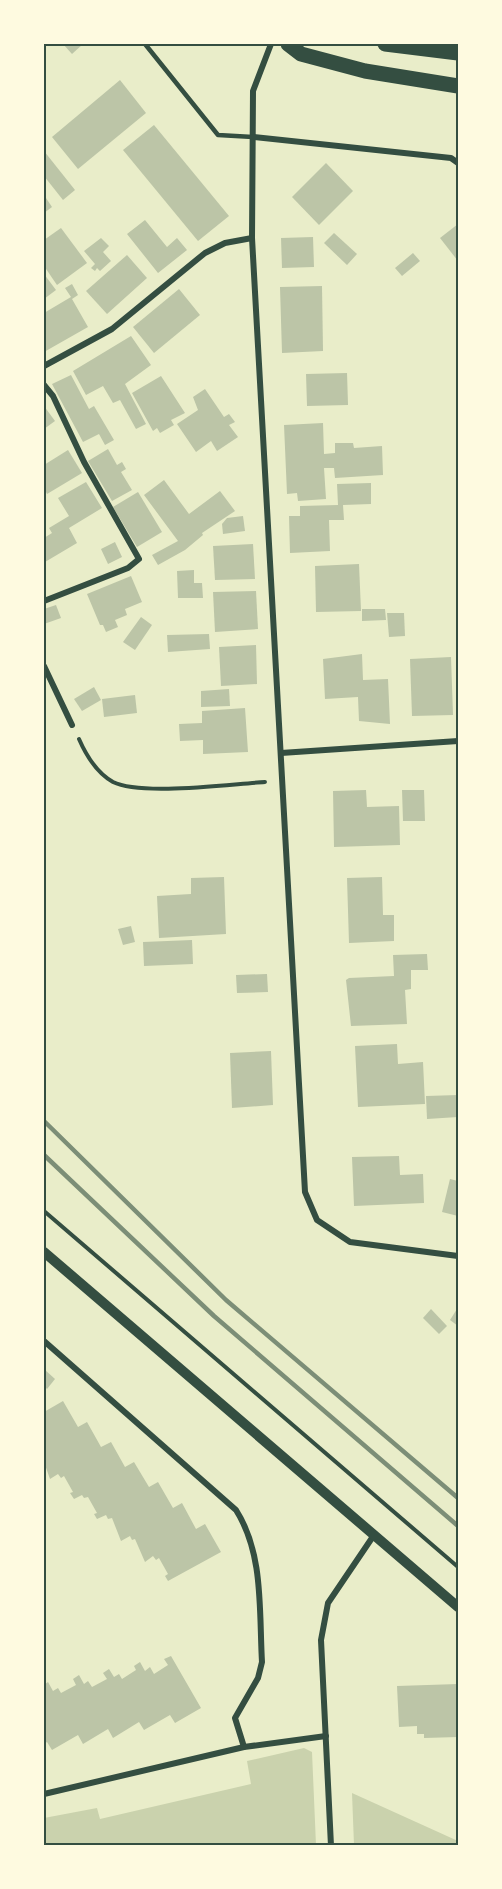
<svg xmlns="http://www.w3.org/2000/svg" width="502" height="1889" font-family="Overpass,sans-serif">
  <rect width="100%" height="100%" fill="#e9edc9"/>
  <!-- green -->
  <g fill="#cad2ad">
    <polygon points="304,1748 312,1752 316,1845 44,1845 44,1818 97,1808 100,1819 251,1784 247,1761"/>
    <polygon points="352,1793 458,1841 458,1845 354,1845"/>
  </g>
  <!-- building -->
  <g fill="#bcc5a7">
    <polygon points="63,44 83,44 72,54"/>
    <polygon points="120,80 146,113 78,169 52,137"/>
    <polygon points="154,125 229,216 198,241 123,150"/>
    <polygon points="44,151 75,190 63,200 44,176"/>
    <polygon points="326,163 353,191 319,225 292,197"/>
    <polygon points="44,195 52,207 44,213"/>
    <polygon points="145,220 167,247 177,238 187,250 158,273 127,234"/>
    <polygon points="458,224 458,261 440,238"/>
    <polygon points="61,228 87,263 57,285 44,266 44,240"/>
    <polygon points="334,233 357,254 347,265 324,243"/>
    <polygon points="313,237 314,267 282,268 281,238"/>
    <polygon points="101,238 109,246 103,252 111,261 100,271 97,268 95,271 91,268 95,264 84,251"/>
    <polygon points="413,253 420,261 402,276 395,268"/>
    <polygon points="127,255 147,278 107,314 86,291"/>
    <polygon points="44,274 56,290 44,299"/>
    <polygon points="72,284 78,295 72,299 88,327 44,352 44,313 71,297 65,288"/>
    <polygon points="322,286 323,351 282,353 280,287"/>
    <polygon points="179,289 200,315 154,353 133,327"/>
    <polygon points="131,336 151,365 125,384 146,424 136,429 120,400 113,403 103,386 86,395 73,371"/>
    <polygon points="347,373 348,405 307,406 306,374"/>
    <polygon points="71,375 89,409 94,406 114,440 105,445 99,434 83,442 52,384"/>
    <polygon points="161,376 185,413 171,420 174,425 160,433 157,428 153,431 132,393"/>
    <polygon points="205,389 224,417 229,414 235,422 229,425 238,437 217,451 211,441 196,452 177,424 198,410 193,397"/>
    <polygon points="44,406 55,421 44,429"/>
    <polygon points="323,423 324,454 335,453 335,443 353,443 354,448 382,446 383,475 335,478 334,468 324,468 326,499 298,501 297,493 287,494 284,425"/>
    <polygon points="108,449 117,465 122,462 126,469 121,472 132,490 112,501 88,461"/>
    <polygon points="68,450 82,473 47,494 44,488 44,465"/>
    <polygon points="164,480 189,514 220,491 235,511 202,533 203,535 185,550 158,565 152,555 178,541 144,495"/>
    <polygon points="86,482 102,508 69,528 77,543 45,562 44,538 52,533 49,528 69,516 58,498"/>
    <polygon points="371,483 371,504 343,505 344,520 329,520 330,551 290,553 289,516 300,516 300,506 338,505 337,484"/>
    <polygon points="138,492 162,532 137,547 113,507"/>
    <polygon points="243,516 245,531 223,534 222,524 227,518"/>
    <polygon points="115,542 122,557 108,564 101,549"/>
    <polygon points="253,544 255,579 215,580 213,546"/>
    <polygon points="359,564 361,611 316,612 315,566"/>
    <polygon points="194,570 194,583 202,583 203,598 178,598 177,571"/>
    <polygon points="131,576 142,602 125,609 127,615 115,620 118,627 106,632 103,625 100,625 87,594"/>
    <polygon points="256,591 258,629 215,632 213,592"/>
    <polygon points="56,605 61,618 44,624 44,609"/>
    <polygon points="362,609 385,609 386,620 362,621"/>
    <polygon points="387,613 404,613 405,636 389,637"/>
    <polygon points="141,617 152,625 135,650 123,642"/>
    <polygon points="209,634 210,649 168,652 167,635"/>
    <polygon points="256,645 257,684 221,686 219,647"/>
    <polygon points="362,654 363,680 388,679 390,724 359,721 358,697 325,699 323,659"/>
    <polygon points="451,657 453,715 412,716 410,659"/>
    <polygon points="94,687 101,700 82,711 74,699"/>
    <polygon points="229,689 230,706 201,707 201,691"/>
    <polygon points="135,695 137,713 104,717 102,699"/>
    <polygon points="245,708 248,752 203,754 203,740 180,741 179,724 202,723 202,711"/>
    <polygon points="366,790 367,807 399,806 400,845 334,847 333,791"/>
    <polygon points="402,790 424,790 425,821 403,821"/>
    <polygon points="224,877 226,934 159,938 157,896 191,894 191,878"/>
    <polygon points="382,877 383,915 394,915 394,941 349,943 347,878"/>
    <polygon points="131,926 135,942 123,945 118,929"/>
    <polygon points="192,940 193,964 144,966 143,942"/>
    <polygon points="427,954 428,970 411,970 411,989 405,990 407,1024 351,1026 346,980 349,978 394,976 393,955"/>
    <polygon points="267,974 268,992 237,993 236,975"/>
    <polygon points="397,1044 398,1064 423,1062 425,1104 358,1107 355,1046"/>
    <polygon points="271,1051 273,1105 232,1108 230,1053"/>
    <polygon points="458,1095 458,1117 427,1119 426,1096"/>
    <polygon points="399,1156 400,1175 423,1174 424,1203 354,1206 352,1157"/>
    <polygon points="450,1179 458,1181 458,1216 442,1212"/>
    <polygon points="431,1309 447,1326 439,1334 423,1318"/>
    <polygon points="457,1309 458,1310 458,1326 450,1320"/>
    <polygon points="44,1369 55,1379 47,1389 44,1386"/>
    <polygon points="63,1401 78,1427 87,1422 101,1447 111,1442 125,1467 134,1462 149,1487 158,1482 173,1508 182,1503 196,1529 205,1524 221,1552 168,1581 165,1576 168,1574 159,1558 156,1560 153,1556 145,1562 135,1539 132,1540 130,1536 121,1541 112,1518 108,1519 106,1515 97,1519 94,1514 97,1513 88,1497 84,1498 82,1495 74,1499 70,1493 73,1492 64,1476 61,1478 58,1474 50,1479 44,1462 44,1412"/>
    <polygon points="171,1656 201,1708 175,1723 170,1715 144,1730 139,1722 113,1738 108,1729 83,1744 78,1735 52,1750 47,1742 44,1744 44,1685 48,1682 53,1691 58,1688 61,1693 76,1685 73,1679 79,1675 84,1684 88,1681 92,1687 107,1679 103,1673 109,1669 114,1677 119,1674 122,1679 136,1670 134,1666 140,1662 145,1671 150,1667 154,1674 168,1665 164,1659"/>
    <polygon points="458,1684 458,1737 424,1738 424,1734 417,1734 417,1726 399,1727 397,1686"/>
  </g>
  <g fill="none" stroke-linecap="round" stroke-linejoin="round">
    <!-- path -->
    <g stroke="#344e41" stroke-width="4">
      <path d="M79 739C86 755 97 773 113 782 141 796 230 784 265 782"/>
      <polyline points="44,1211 458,1567"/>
    </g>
    <!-- service -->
    <polyline stroke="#344e41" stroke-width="4.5" points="145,44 218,135 253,137"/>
    <!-- minor -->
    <g stroke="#344e41" stroke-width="6">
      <polyline points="271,44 253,91 252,238 305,1192 317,1220 350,1242 458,1256"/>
      <polyline points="253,137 451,158 458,163"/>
      <polyline points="44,366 112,329 205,253 225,243 252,238"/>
      <polyline points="44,385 53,396 84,462 139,559 128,568 44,601"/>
      <polyline points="44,666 72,725"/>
      <polyline points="281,753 458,741"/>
      <path d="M44 1341 236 1510C264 1554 259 1611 262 1662L258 1678 235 1718 244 1747"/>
      <polyline points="44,1794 244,1747 326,1736"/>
      <polyline points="331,1846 321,1640 328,1603 374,1535"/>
    </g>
    <!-- tertiary -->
    <polyline stroke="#344e41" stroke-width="10" points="44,1252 458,1607"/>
    <!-- primary -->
    <g stroke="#344e41" stroke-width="15">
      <polyline points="288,44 301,54 365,71 458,86"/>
      <polyline points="385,44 458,53"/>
    </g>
    <!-- rail -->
    <g stroke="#7c8e77" stroke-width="4.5">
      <polyline points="44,1121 226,1300 458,1498"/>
      <polyline points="44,1155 214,1316 458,1526"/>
    </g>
  </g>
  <!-- border -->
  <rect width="502" height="1889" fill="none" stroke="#fefae0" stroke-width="90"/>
  <rect x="45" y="45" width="412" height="1799" fill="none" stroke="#344e41" stroke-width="2"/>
</svg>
